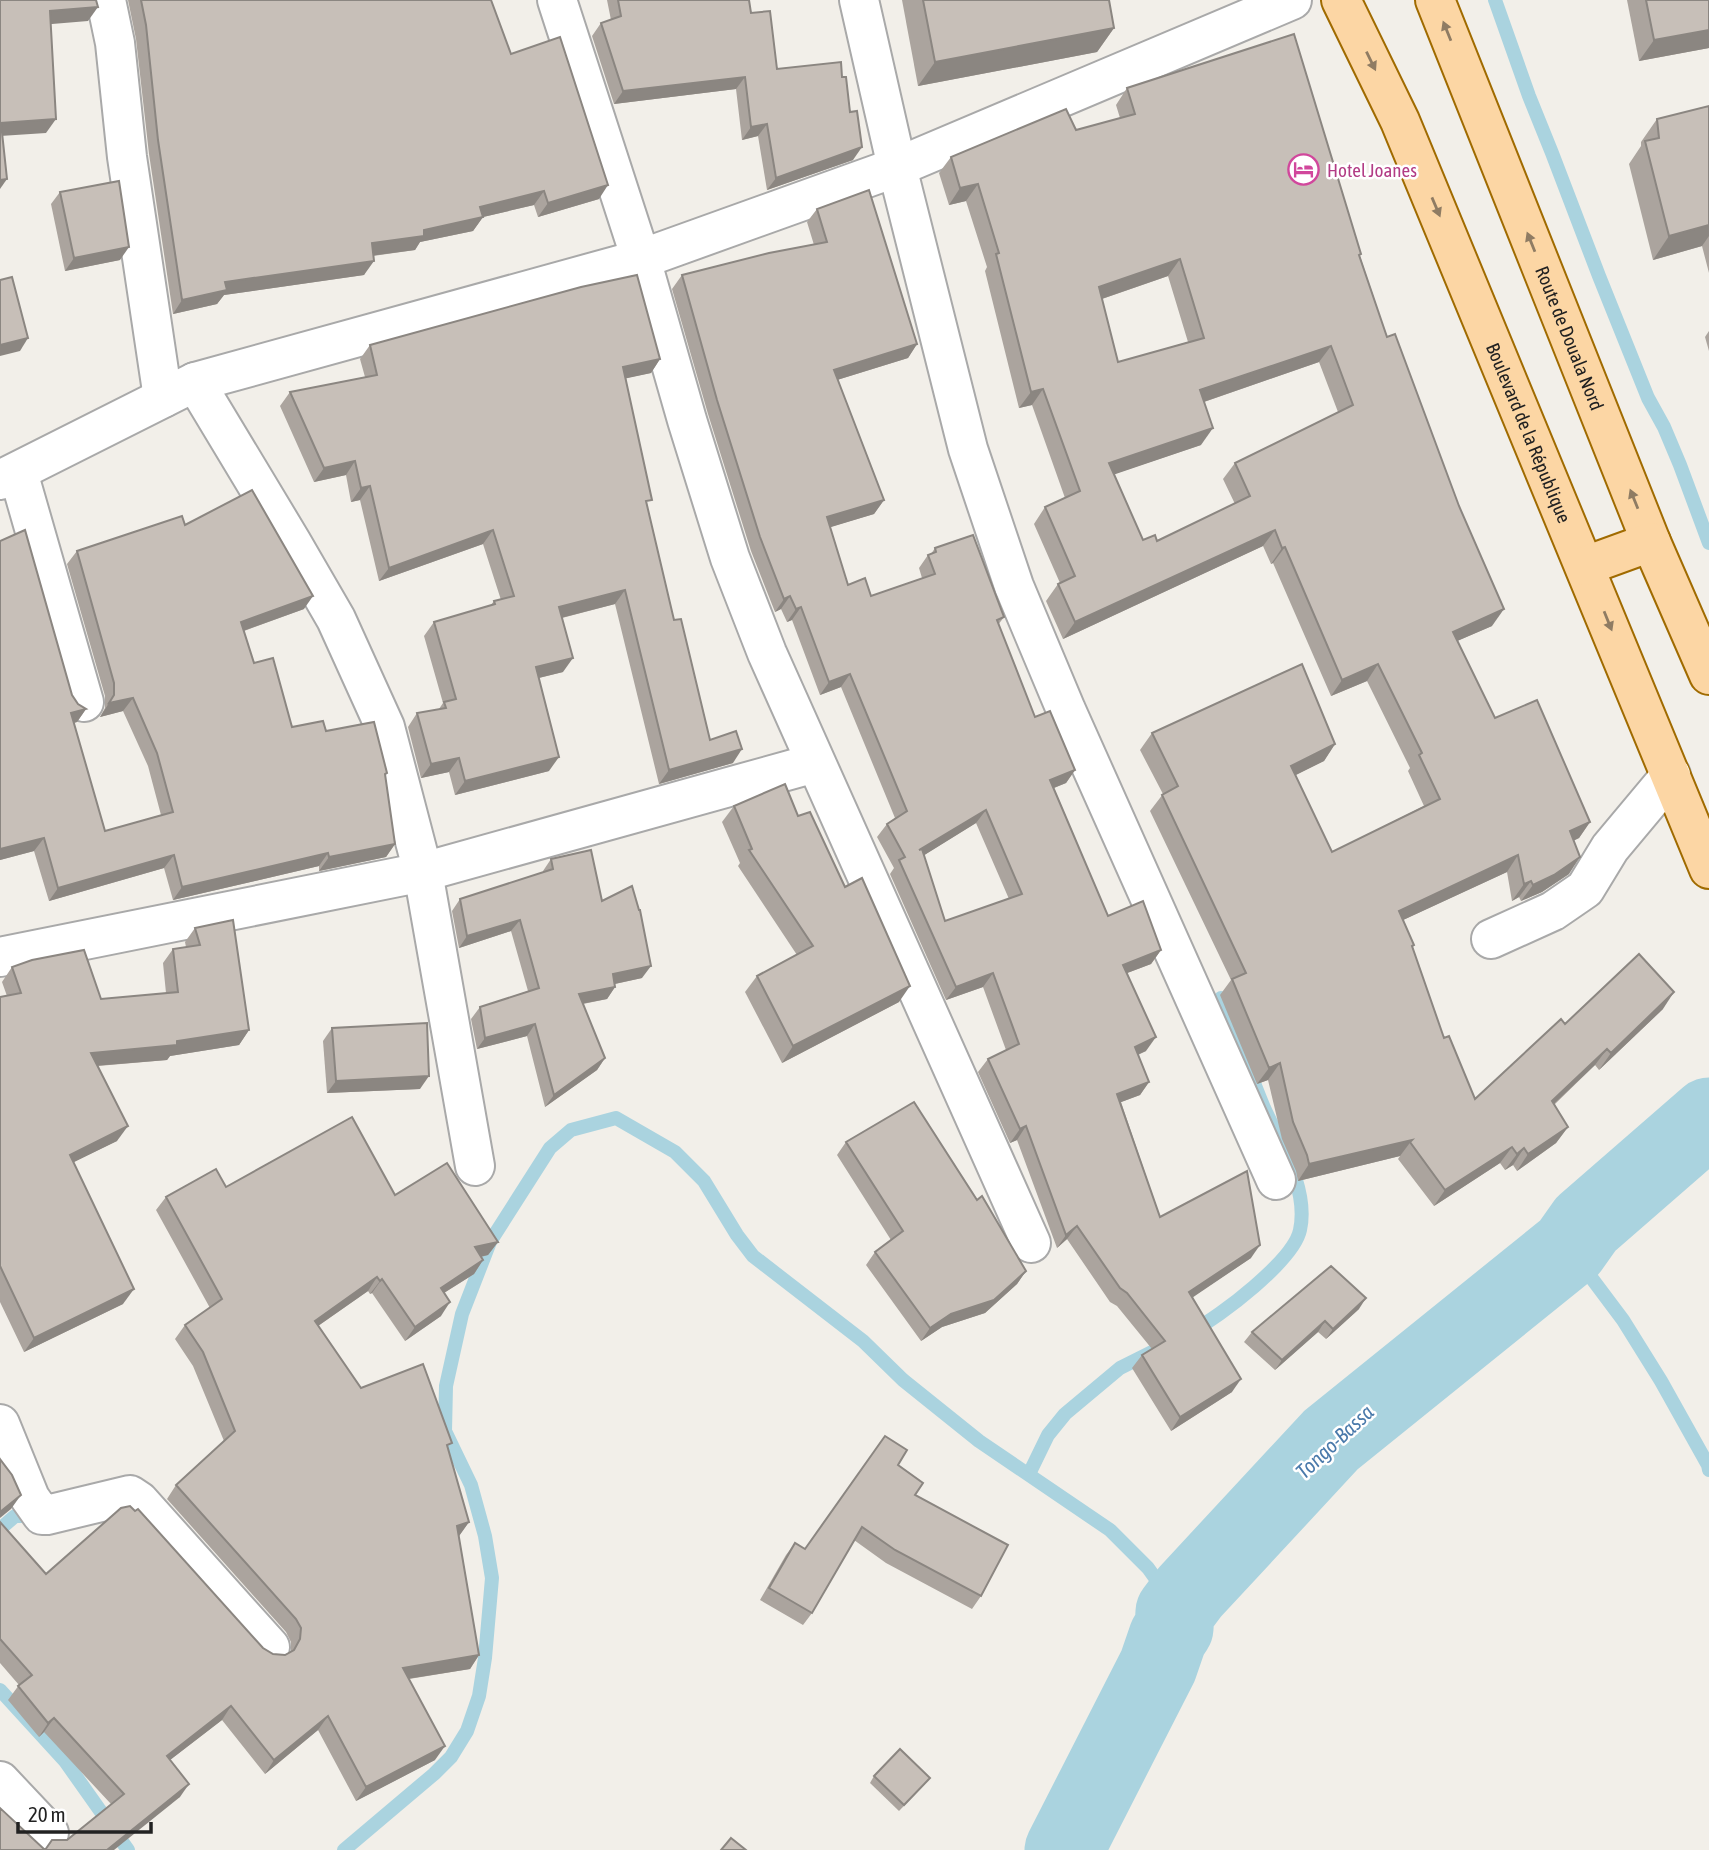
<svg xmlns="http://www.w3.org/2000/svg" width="1709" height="1850" font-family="'Asap Condensed',sans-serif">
  <rect width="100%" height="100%" fill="#f2efe9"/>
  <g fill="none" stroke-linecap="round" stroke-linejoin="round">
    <!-- stream -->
    <g stroke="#aad3df" stroke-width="14">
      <polyline points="1495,0 1529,96 1552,153 1599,276 1648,398 1664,427 1680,465 1709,543"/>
      <polyline points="1569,1248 1623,1320 1661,1381 1708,1465 1709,1470"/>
      <path d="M1192 1331C1220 1317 1294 1260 1300 1230 1309 1189 1280 1143 1264 1108 1249 1072 1236 1034 1221 998"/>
      <polyline points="1029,1474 1048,1435 1065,1414 1120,1368 1156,1350"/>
      <polyline points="0,1529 15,1516 24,1516"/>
      <polyline points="0,1690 65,1761 128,1850"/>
      <polyline points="344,1850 434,1774 451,1757 467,1731 479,1696 485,1658 492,1578 485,1536 471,1485 445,1431 446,1386 462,1314 490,1242 550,1148 571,1130 616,1118 675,1152 704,1181 737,1235 753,1256 863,1341 903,1380 979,1441 1110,1530 1148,1568 1171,1600 1175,1612"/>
    </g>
    <!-- river -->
    <polyline stroke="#aad3df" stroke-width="79" points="1064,1850 1158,1666 1168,1637 1174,1628 1175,1612 1190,1592 1331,1440 1569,1248 1586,1224 1709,1117"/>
    <defs>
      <g id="minor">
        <polyline points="106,0 115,43 127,157 163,398"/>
        <polyline points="557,0 641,259 897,167 1292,0"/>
        <polyline points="859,0 897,167 968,449 1014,586 1066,710 1276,1180"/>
        <polyline points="195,382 292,543 336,619 385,727 423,872 475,1166"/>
        <polyline points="18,472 84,702"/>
        <polyline points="0,480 195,382 641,259 687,420 730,558 767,653 1031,1243"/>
        <polyline points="1491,939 1553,911 1585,889 1610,848 1671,775"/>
        <polyline points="0,957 423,872 815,763"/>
        <polyline points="0,1424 30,1498 42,1515 47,1515 130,1495 139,1501 270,1647"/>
        <polyline points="0,1781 49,1833"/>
      </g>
      <g id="major">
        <path id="s1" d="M1341 0 1400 121 1709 869"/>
        <path id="s2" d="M1435 0 1651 542 1709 675"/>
        <polyline points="1585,566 1651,542"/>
      </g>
    </defs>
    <!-- minor casing -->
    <use href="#minor" stroke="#a9a9a9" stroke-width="42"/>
    <!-- major casing -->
    <use href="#major" stroke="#a06b00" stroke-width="42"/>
    <!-- minor -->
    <use href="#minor" stroke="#fff" stroke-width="38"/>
    <!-- major -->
    <use href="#major" stroke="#fcd6a4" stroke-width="38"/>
  </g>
  <!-- wall -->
  <g fill="#aba49e" fill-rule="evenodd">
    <polygon points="128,0 491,0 511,54 599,199 538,217 534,205 483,217 473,231 420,242 415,250 373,256 364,275 224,295 217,304 173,314 149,154 136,39"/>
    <polygon points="607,0 749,0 751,13 777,69 842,77 853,160 767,190 758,136 742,140 736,89 614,104 592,36 601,23 611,20"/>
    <polygon points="902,0 1109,0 1114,28 1097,52 918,86"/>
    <polygon points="1627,0 1709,0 1709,48 1639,61"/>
    <path d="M1127 88 1360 256 1387 337 1492 626 1457 641 1495 718 1590 822 1579 838 1573 841 1569 874 1542 892 1521 901 1519 897 1512 901 1507 872 1403 920 1414 945 1412 948 1444 1038 1475 1099 1565 1024 1663 1009 1599 1070 1595 1065 1554 1105 1568 1127 1556 1143 1517 1171 1513 1165 1505 1170 1500 1163 1434 1206 1398 1159 1400 1156 1298 1181 1296 1171 1282 1139 1268 1080 1257 1084 1220 995 1231 980 1150 811 1163 794 1140 750 1152 733 1335 744 1324 761 1295 775 1332 852 1424 806 1408 771 1410 768 1367 681 1331 696 1273 563 1271 564 1263 546 1063 639 1046 601 1058 584 1060 583 1034 524 1045 507 1065 498 1032 405 1019 408 985 271 987 267 966 201 949 205 939 173 951 157 1076 130 1120 118 1116 105ZM1168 276 1188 342 1118 362 1102 299ZM1319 362 1338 412 1235 463 1223 479 1235 504 1157 541 1143 540 1114 474 1201 445 1204 402Z"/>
    <polygon points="1709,106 1709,273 1702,246 1653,260 1629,164 1641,146 1641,142 1657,119"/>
    <polygon points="60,192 120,260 65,271 51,204"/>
    <path d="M817 209 917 344 908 358 837 380 884 500 874 514 830 527 848 585 871 596 922 578 919 568 928 555 931 554 935 548 1004 617 998 625 1035 717 1075 770 1066 783 1054 788 1108 916 1161 950 1151 964 1127 973 1146 1051 1138 1055 1149 1082 1140 1095 1121 1102 1160 1217 1251 1258 1192 1297 1232 1392 1171 1431 1132 1368 1142 1355 1152 1349 1117 1306 1110 1302 1067 1239 1057 1248 1017 1140 1010 1143 978 1072 988 1059 1006 1050 983 987 946 1000 890 874 894 868 877 837 887 824 895 818 841 687 820 695 792 620 787 622 781 609 775 612 751 551 708 414 672 289 682 275 814 245 807 222ZM976 823 1009 899 945 921 924 855Z"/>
    <polygon points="1709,331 1709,351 1705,337"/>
    <polygon points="370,345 660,359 651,373 626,378 647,507 674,620 710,740 733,763 659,784 615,604 562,618 563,672 539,678 549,771 455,795 449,772 421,778 408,727 417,713 439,709 443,703 424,636 434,622 491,605 494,601 501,600 483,544 379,581 360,500 351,502 346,475 314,482 280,406 290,392 365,377 360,359"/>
    <polygon points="185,525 304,609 244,631 254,663 292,727 326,731 385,776 395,844 386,857 319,871 319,866 173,900 164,868 49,901 34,851 0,860 0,541 72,695 78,704 86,709 77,722 74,723 105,831 161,815 148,766 123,711 100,717 105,708 105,696 67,564 77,551"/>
    <polygon points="734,806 798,816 899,1002 782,1063 745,992 757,976 797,955 738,866 740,863 722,822"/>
    <polygon points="551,859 602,901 642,978 615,984 615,987 607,999 583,1004 605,1058 597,1070 545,1107 527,1036 477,1049 471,1019 480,1007 528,991 511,931 459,948 452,911 460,899 543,872 543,871"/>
    <polygon points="195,928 249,1030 239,1045 170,1056 167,1060 98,1066 117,1141 73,1162 123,1304 24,1352 0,1302 0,997 7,996 2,982 12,967 101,999 166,993 163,963 173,949 186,947 185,942"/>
    <polygon points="332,1028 420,1089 327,1093 323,1041"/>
    <polygon points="846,1142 977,1200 1026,1271 1017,1284 985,1313 942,1327 921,1341 866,1265 875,1252 891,1240 837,1155"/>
    <polygon points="226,1187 395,1195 498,1242 488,1255 481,1257 483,1260 474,1274 444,1293 441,1316 405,1341 372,1293 370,1294 368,1291 318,1326 361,1388 448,1449 469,1522 459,1536 479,1655 470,1669 409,1679 435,1760 356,1801 318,1730 265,1774 222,1720 170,1760 180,1797 45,1849 67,1840 111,1804 44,1732 39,1737 8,1700 19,1685 0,1663 0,1522 46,1574 263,1648 273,1654 285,1655 291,1651 291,1642 286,1632 167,1499 176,1485 224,1441 193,1366 175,1339 185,1325 210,1308 156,1210 166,1197"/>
    <polygon points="1359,1309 1326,1339 1318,1332 1275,1370 1244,1342 1252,1332"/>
    <polygon points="898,1465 915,1495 981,1596 972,1609 886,1563 854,1540 812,1613 803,1625 760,1600 786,1555 795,1543 805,1549"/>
    <polygon points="874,1776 925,1784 899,1811 870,1783"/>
  </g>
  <!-- shaded-wall -->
  <g fill="#8b8681">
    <polygon points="98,7 88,21 40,25 50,11"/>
    <polygon points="1114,28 1097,52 918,86 935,62"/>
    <polygon points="1709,30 1709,48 1639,61 1654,40"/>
    <polygon points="745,77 736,89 614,104 623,91"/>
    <polygon points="56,119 46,133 0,136 1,123"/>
    <polygon points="767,124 758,136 742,140 751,127"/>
    <polygon points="862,147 853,160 767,190 776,178"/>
    <polygon points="7,179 0,189 0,180"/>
    <polygon points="978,184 966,201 949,205 960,188"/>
    <polygon points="608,185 599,199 538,217 548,203"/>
    <polygon points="544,191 534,205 483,217 473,231 420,242 415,250 362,257 372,243 480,207"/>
    <polygon points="1709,225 1709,236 1702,246 1653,260 1669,236"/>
    <polygon points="129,247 120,260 65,271 74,258"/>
    <polygon points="1180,259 1168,276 1087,304 1099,287"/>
    <polygon points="374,261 364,275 224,295 217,304 173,314 182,300 225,282"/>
    <polygon points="28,338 20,351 0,356 0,345"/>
    <polygon points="917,344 908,358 824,384 834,370"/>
    <polygon points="1331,346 1319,362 1189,407 1200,390"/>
    <polygon points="660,359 651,373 614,381 623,367"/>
    <polygon points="1043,389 1032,405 1019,408 1031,392"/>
    <polygon points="1213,428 1201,445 1098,480 1109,463"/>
    <polygon points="355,461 346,475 314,482 324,468"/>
    <polygon points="370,486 360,500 351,502 361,488"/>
    <polygon points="884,500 874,514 818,531 827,517"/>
    <polygon points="493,530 483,544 379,581 389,568"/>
    <polygon points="1275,530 1263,546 1063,639 1075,622"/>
    <polygon points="1285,547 1273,563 1271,564 1282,548"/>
    <polygon points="625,590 615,604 549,621 559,607"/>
    <polygon points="313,596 304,609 232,635 241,622"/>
    <polygon points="790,596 781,609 775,612 784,599"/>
    <polygon points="801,607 792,620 787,622 796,609"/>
    <polygon points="1504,609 1492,626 1441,648 1453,632"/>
    <polygon points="573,658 563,672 526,681 536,667"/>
    <polygon points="1378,664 1367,681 1331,696 1342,680"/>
    <polygon points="850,674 841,687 820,695 829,682"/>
    <polygon points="133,698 123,711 100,717 109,703"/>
    <polygon points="86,709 77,722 61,726 71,713"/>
    <polygon points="1335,744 1324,761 1280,783 1291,766"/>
    <polygon points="742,749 733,763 659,784 669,770"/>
    <polygon points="559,757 549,771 455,795 465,781"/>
    <polygon points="459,758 449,772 421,778 431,764"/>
    <polygon points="1075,770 1066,783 1041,793 1050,780"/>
    <polygon points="986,810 976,823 910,864 919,850"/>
    <polygon points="1590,822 1579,838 1558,848 1570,831"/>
    <polygon points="44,838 34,851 0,860 0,849"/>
    <polygon points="395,844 386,857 319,871 329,857"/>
    <polygon points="328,853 319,866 173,900 182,887"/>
    <polygon points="174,855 164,868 49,901 58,888"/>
    <polygon points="1518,855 1507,872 1388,927 1399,911"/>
    <polygon points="1580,857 1569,874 1542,892 1521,901 1533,885"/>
    <polygon points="1531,881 1519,897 1512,901 1524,884"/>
    <polygon points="520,920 511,931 459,948 467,936"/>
    <polygon points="1161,950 1151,964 1114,978 1123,965"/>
    <polygon points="651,966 642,978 605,986 613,974"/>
    <polygon points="993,973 983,987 946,1000 956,987"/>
    <polygon points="910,986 899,1002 782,1063 793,1046"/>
    <polygon points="615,987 607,999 570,1006 579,994"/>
    <polygon points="1674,992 1663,1009 1599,1070 1611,1053"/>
    <polygon points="535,1024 527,1036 477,1049 485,1038"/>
    <polygon points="249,1030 239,1045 170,1056 167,1060 81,1067 91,1053 177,1041"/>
    <polygon points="1156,1037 1146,1051 1125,1060 1135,1047"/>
    <polygon points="1607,1049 1595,1065 1540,1117 1552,1101"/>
    <polygon points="605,1058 597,1070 545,1107 554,1095"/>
    <polygon points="1280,1063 1268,1080 1257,1084 1269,1068"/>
    <polygon points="429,1076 420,1089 327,1093 336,1081"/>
    <polygon points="1149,1082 1140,1095 1108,1107 1117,1094"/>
    <polygon points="128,1126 117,1141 60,1169 70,1155"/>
    <polygon points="1026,1126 1017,1140 1010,1143 1020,1129"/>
    <polygon points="1568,1127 1556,1143 1517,1171 1528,1154"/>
    <polygon points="1412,1140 1400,1156 1298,1181 1309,1164"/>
    <polygon points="1512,1147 1500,1163 1434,1206 1445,1190"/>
    <polygon points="1524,1148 1513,1165 1505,1170 1517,1154"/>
    <polygon points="1077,1226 1067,1239 1057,1248 1066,1235"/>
    <polygon points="498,1242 488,1255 465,1260 475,1247"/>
    <polygon points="1260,1245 1251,1258 1180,1306 1189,1292"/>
    <polygon points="483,1260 474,1274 431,1301 441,1288"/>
    <polygon points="1026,1271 1017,1284 985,1313 942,1327 921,1341 930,1328 951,1314"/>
    <polygon points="377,1277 368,1291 305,1335 315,1321"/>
    <polygon points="382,1279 372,1293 370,1294 380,1281"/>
    <polygon points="134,1289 123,1304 24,1352 34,1338"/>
    <polygon points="1366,1298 1359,1309 1326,1339 1333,1329"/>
    <polygon points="450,1302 441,1316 405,1341 415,1327"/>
    <polygon points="1325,1321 1318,1332 1275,1370 1282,1360"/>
    <polygon points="1241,1379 1232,1392 1171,1431 1180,1417"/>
    <polygon points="21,1495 11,1509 0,1518 0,1512"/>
    <polygon points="469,1522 459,1536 447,1539 457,1526"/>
    <polygon points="479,1655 470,1669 394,1681 403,1668"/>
    <polygon points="231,1706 222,1720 157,1770 167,1756"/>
    <polygon points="328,1716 318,1730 265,1774 274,1760"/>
    <polygon points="54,1718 44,1732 39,1737 48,1723"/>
    <polygon points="445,1746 435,1760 356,1801 366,1787"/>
    <polygon points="189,1784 180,1797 114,1850 107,1850"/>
  </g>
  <!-- building -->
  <g fill="#c7bfb8" stroke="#8b8681" stroke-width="2" fill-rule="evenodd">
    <polygon points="0,0 96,0 98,7 50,11 56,119 1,123 7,179 0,180"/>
    <polygon points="141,0 491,0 511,54 560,37 608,185 548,203 544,191 480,207 483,217 424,230 424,236 372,243 374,261 225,282 227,290 182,300 158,140 146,25"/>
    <polygon points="618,0 749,0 751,13 770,11 777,69 841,62 842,77 846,77 850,112 857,111 862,147 776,178 767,124 751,127 745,77 623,91 601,23 621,16"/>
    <polygon points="923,0 1109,0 1114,28 935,62"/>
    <polygon points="1646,0 1709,0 1709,30 1654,40"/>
    <path d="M1294 34 1361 254 1359 255 1387 337 1395 334 1459 506 1504 609 1453 632 1495 718 1537 700 1590 822 1570 831 1580 857 1554 875 1533 885 1531 881 1524 884 1518 855 1399 911 1414 945 1412 946 1444 1038 1449 1036 1475 1099 1561 1019 1565 1024 1639 954 1674 992 1611 1053 1607 1049 1552 1101 1568 1127 1528 1154 1524 1148 1517 1154 1512 1147 1445 1190 1410 1142 1412 1140 1309 1164 1307 1155 1293 1122 1280 1063 1269 1068 1232 979 1246 973 1162 795 1178 786 1152 733 1302 664 1335 744 1291 766 1332 852 1440 799 1419 755 1422 753 1378 664 1342 680 1285 547 1282 548 1275 530 1075 622 1058 584 1075 576 1045 507 1080 491 1043 389 1031 392 996 254 999 253 978 184 960 188 951 157 1066 109 1076 130 1135 114 1127 88ZM1180 259 1204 338 1118 362 1099 287ZM1331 346 1353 405 1235 463 1250 496 1157 541 1155 535 1143 540 1109 463 1213 428 1200 390Z"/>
    <polygon points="1709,106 1709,225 1669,236 1645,141 1659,138 1657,119"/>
    <polygon points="119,181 129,247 74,258 60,192"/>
    <path d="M869 190 917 344 834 370 884 500 827 517 848 585 865 578 871 596 935 574 928 555 936 552 935 548 973 535 1004 617 997 620 1035 717 1050 711 1075 770 1050 780 1108 916 1143 901 1161 950 1123 965 1156 1037 1135 1047 1149 1082 1117 1094 1160 1217 1247 1171 1260 1245 1189 1292 1241 1379 1180 1417 1142 1355 1165 1341 1127 1293 1120 1288 1077 1226 1066 1235 1026 1126 1020 1129 988 1059 1019 1044 993 973 956 987 899 860 905 857 887 824 907 811 850 674 829 682 801 607 796 609 790 596 784 599 760 537 717 400 682 275 769 253 827 242 817 209ZM986 810 1022 894 945 921 922 849 919 850Z"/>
    <polygon points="637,275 660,359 623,367 652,500 646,501 674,620 681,619 710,740 736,731 742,749 669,770 625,590 559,607 573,658 536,667 559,757 465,781 459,758 431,764 417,713 446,708 444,702 456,699 434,622 495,604 494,601 514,596 493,530 389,568 370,486 361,488 355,461 324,468 290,392 377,375 370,345 581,287"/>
    <polygon points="12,277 28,338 0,345 0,280"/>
    <polygon points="252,490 313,596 241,622 254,663 273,658 292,727 323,721 326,731 374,722 387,773 385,774 395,844 329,857 328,853 182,887 174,855 58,888 44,838 0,849 0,541 25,530 72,695 78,704 86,709 71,713 105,831 173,812 157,753 133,698 109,703 114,695 114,683 77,551 182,516 185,525"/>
    <polygon points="785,784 798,816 810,812 845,887 862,878 910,986 793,1046 757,976 813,946 749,850 752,849 734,806"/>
    <polygon points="591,850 602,901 632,886 639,910 640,910 651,966 613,974 615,987 579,994 605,1058 554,1095 535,1024 485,1038 480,1007 539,988 520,920 467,936 460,899 553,869 551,859"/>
    <polygon points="233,920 249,1030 177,1041 177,1045 91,1053 128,1126 70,1155 134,1289 34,1338 0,1266 0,997 21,993 12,967 32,960 84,950 101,999 178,992 173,949 200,945 195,928"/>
    <polygon points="427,1023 429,1076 336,1081 332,1028"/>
    <polygon points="914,1102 977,1200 982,1196 1026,1271 994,1300 951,1314 930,1328 875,1252 903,1231 846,1142"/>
    <polygon points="352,1117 395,1195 447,1163 498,1242 475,1247 483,1260 441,1288 450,1302 415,1327 382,1279 380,1281 377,1277 315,1321 361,1388 423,1364 452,1443 447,1445 469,1522 457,1526 479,1655 403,1668 445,1746 366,1787 328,1716 274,1760 231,1706 167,1756 189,1784 107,1850 0,1850 0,1808 45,1850 52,1840 67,1840 124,1794 54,1718 48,1723 18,1686 32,1675 0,1639 0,1522 46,1574 121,1508 130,1506 135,1511 138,1509 263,1648 273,1654 285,1655 294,1650 300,1639 301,1628 296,1619 176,1485 235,1431 203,1352 185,1325 222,1299 166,1197 216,1169 226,1187"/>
    <polygon points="1331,1266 1366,1298 1333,1329 1325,1321 1282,1360 1252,1332"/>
    <polygon points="885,1436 907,1450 898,1465 923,1483 915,1495 1008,1545 981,1596 895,1550 862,1527 812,1613 769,1588 795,1543 805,1549"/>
    <polygon points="0,1459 12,1475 21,1495 0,1512"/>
    <polygon points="900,1749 930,1778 904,1805 874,1776"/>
    <polygon points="731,1838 746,1850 721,1850"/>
  </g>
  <!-- one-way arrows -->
  <defs><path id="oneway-solid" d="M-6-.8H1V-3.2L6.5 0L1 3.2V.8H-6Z" transform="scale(1.75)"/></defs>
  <g fill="#8f7c63">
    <use href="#oneway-solid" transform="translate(1447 31) rotate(-112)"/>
    <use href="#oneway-solid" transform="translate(1371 61) rotate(64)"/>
    <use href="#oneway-solid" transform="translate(1436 207) rotate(67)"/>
    <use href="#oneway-solid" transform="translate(1531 242) rotate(-112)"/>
    <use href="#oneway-solid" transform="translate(1634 499) rotate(-112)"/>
    <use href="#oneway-solid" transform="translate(1608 621) rotate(68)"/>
  </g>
  <!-- icons -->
  <defs>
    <symbol id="hotel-ring" viewBox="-11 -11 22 22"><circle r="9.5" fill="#fff" stroke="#d1479c" stroke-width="1.5"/><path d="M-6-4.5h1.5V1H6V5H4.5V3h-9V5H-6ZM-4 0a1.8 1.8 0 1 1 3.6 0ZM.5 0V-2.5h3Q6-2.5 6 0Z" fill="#d1479c"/></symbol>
  </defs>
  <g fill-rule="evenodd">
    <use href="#hotel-ring" x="1286" y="152" width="35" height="35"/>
  </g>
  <g text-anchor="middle" stroke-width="5" stroke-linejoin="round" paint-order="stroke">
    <!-- hotel labels -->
    <g font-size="19" fill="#b23c85" stroke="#fff" text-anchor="start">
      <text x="1327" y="177">Hotel Joanes</text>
    </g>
    <!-- street labels -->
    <g font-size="19" fill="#222" stroke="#fff">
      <text dy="7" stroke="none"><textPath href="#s2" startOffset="364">Route de Douala Nord</textPath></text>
      <text dy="7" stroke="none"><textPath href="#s1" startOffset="472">Boulevard de la République</textPath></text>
    </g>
    <!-- water labels -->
    <g font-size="21" font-style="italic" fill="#4a7aab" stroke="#fff">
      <text transform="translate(1335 1442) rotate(-43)" y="7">Tongo-Bassa</text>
    </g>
  </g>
  <!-- scale -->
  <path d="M18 1822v10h133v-10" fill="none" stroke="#222222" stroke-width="3.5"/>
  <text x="28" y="1822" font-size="21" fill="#222222" stroke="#ffffff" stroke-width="5" paint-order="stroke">20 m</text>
</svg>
